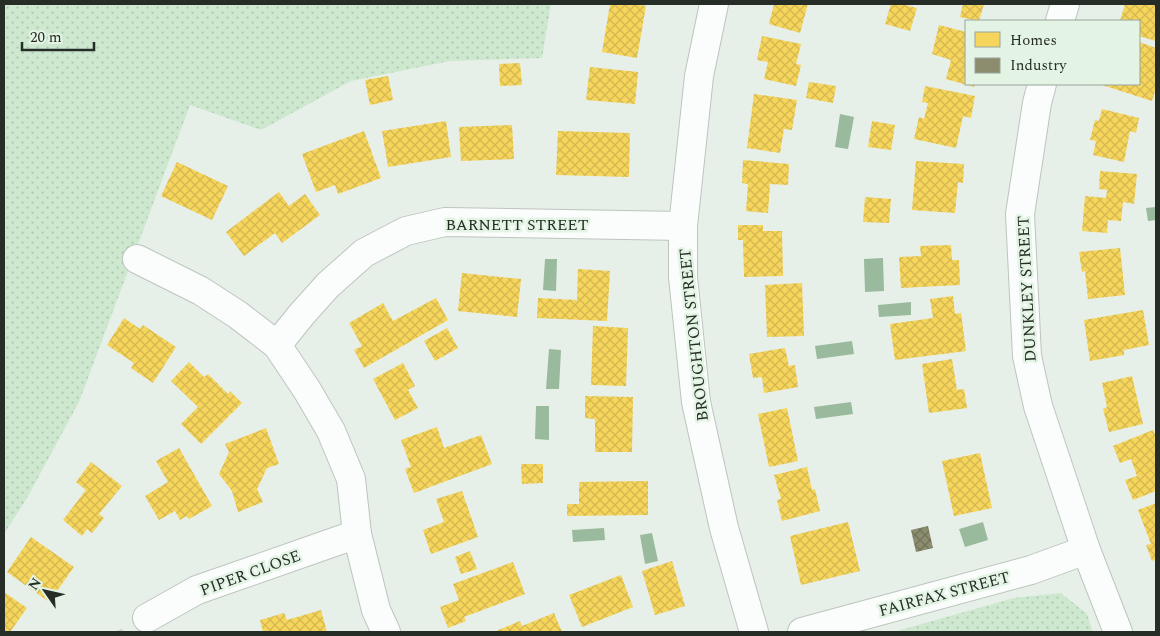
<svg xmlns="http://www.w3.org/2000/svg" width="1160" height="636" font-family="Spectral,serif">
  <defs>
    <pattern id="park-dots" width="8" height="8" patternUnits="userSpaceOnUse" patternTransform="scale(1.25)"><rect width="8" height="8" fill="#cde8cf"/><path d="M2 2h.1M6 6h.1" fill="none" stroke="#b0c7b2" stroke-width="1.8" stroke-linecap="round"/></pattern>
    <pattern id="homes-cross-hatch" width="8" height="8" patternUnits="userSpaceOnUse" patternTransform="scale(1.25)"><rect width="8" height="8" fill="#f6d55c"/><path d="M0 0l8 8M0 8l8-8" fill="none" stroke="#d3b750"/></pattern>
    <pattern id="industry-cross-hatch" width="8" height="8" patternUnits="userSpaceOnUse" patternTransform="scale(1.25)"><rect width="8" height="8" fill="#8c8c6e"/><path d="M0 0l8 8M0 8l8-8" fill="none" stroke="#72735a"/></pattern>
  </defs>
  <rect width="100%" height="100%" fill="#e7f0e8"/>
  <!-- park -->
  <g fill="url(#park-dots)">
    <polygon points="4,4 551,4 542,58 450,61 351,81 261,130 190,105 79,402 27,498 4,534"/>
    <polygon points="1061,593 1087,614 1093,632 893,632 1014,598"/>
  </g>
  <!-- water -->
  <g fill="#99ba9d">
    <polygon points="840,114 854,117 848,149 835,147"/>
    <polygon points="1156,207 1156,220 1148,221 1146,208"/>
    <polygon points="883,258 884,291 865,292 864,259"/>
    <polygon points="545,259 557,259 556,291 543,290"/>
    <polygon points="911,302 911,315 879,317 878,305"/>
    <polygon points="852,341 854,354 817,359 815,346"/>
    <polygon points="549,349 561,350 559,389 546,389"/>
    <polygon points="851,402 853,414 816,419 814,407"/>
    <polygon points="536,406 549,406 549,440 535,439"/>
    <polygon points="983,522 988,540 965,547 959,529"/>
    <polygon points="604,528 605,540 573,542 572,530"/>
    <polygon points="652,533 658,561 645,564 640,535"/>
  </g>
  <!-- homes -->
  <g fill="url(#homes-cross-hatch)">
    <polygon points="610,4 636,4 646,6 637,58 602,52"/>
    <polygon points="774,4 808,4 800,33 769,24"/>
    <polygon points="891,4 901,4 917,8 910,31 885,24"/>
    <polygon points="963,4 984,4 979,21 960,17"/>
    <polygon points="1125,4 1156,4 1156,41 1139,36 1139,21 1120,21"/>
    <polygon points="939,25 966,32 966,84 975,84 974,87 946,79 951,60 932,54"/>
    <polygon points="762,36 801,44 796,64 801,65 796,86 764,79 768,62 757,60"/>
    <polygon points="1139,42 1156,48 1156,88 1152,101 1099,84 1139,84"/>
    <polygon points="520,63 522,85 500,86 499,64"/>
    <polygon points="590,67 638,72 635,104 586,100"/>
    <polygon points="388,76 393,100 370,105 365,80"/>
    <polygon points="809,82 836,86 833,103 806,98"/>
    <polygon points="925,86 975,96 971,118 963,116 956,148 914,139 919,117 924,119 928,103 922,102"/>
    <polygon points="754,94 797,100 792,130 784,129 780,153 747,148"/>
    <polygon points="1102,109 1139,118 1136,133 1130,131 1124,162 1093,155 1096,141 1090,140 1095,120 1099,121"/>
    <polygon points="446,121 451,157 388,167 382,131"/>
    <polygon points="872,121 895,125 891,150 868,147"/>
    <polygon points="512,125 514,159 461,161 459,127"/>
    <polygon points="364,131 381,178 338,194 335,185 316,192 302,154"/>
    <polygon points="558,131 630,133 629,177 556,175"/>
    <polygon points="743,160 789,164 788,185 770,184 768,213 746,211 748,184 742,183"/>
    <polygon points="916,161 964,164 963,183 958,182 955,213 912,210"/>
    <polygon points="177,162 228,186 212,220 161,196"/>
    <polygon points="1100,171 1137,174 1134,204 1123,202 1121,221 1108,220 1107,233 1082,231 1085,196 1106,198 1107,190 1099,189"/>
    <polygon points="279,192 289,206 305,194 320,215 282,243 275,233 244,256 226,232"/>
    <polygon points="865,197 891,199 889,223 863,222"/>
    <polygon points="738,225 763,225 763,231 782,231 783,276 744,277 743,240 738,240"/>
    <polygon points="951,245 952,260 959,260 960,285 901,288 899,257 921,256 920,246"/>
    <polygon points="1120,248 1125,295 1088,299 1085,271 1082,272 1079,252"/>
    <polygon points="578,269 610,271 607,321 537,318 538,298 577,300"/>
    <polygon points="462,273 521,279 517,317 458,311"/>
    <polygon points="802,283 804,336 767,337 765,285"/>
    <polygon points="953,296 955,314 961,313 966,351 895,360 890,324 933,318 930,299"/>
    <polygon points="436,298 448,320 364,368 354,350 362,346 349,323 383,303 393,321"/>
    <polygon points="1143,310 1149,345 1124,350 1124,355 1090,361 1084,320"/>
    <polygon points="124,318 140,329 143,325 176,347 153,383 131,368 134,363 107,345"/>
    <polygon points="593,326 628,328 626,386 591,385"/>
    <polygon points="447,328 458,348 435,361 424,341"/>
    <polygon points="785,348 789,366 795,365 798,387 764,393 762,377 753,378 749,354"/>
    <polygon points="952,359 957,390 964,389 967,408 929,413 922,364"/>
    <polygon points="189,362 204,377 208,374 228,394 230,391 242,403 201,444 181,424 198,407 171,381"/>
    <polygon points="403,363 415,386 408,390 418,408 395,420 373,379"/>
    <polygon points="1132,376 1143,424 1109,432 1103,409 1107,407 1102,383"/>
    <polygon points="585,396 633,397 632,452 595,452 595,419 585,418"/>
    <polygon points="787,408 798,461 769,467 758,414"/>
    <polygon points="437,427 444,448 481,435 492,464 414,493 405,469 411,467 401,440"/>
    <polygon points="266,428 279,464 267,468 257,489 263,502 238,512 232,491 219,474 229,452 225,444"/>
    <polygon points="1153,430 1156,437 1156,491 1133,500 1125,480 1137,476 1131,459 1120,463 1113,446"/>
    <polygon points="179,448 212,506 189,519 187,516 180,520 175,511 159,520 145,496 168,482 156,461"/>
    <polygon points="980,453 992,508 954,516 942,461"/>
    <polygon points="91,462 122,486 99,514 104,518 92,533 87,529 82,536 63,520 86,490 76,482"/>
    <polygon points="521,464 543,464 543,483 522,484"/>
    <polygon points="807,467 812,490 815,489 820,511 782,521 777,500 781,499 774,475"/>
    <polygon points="648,481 648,515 567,516 567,504 579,504 579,482"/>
    <polygon points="462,491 478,537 431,554 423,530 444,522 436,499"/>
    <polygon points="1156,503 1156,559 1152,561 1146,545 1151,544 1138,510"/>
    <polygon points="848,522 860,571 801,585 790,536"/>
    <polygon points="31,537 74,567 49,602 7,572"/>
    <polygon points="470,551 477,569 461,574 455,557"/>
    <polygon points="672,561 685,606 655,615 642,571"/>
    <polygon points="513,562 525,594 464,617 466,621 448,628 440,607 459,600 453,584"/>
    <polygon points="621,575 633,607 582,627 569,595"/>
    <polygon points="4,592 27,608 10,632 4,632"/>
    <polygon points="321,610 327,632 263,632 260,620 284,613 287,620"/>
    <polygon points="554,613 562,632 496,632 496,631 520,621 522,626"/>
  </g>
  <!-- industry -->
  <polygon fill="url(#industry-cross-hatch)" points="928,526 933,548 916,552 911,530"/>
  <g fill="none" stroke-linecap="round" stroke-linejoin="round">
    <defs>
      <g id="street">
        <polyline points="714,4 699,76 683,226 683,277 696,402 724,528 754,632"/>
        <polyline points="137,259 201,291 238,315 277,345 307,390 331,431 351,479 357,534 376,610 386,632"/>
        <polyline points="277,345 302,314 328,285 364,253 406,231 445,222 683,226"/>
        <polyline points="147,618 197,590 357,534"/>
      </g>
      <g id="secondary">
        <polyline points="1060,21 1065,4"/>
        <polyline points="1042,84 1037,103 1020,214 1027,356 1038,406 1086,550 1118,632"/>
        <polyline points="802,632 1031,570 1086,550"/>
      </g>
    </defs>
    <!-- street casing -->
    <use href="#street" stroke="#bdc4be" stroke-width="30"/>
    <!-- secondary casing -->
    <use href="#secondary" stroke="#bdc4be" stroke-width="30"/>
    <!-- path -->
    <polyline stroke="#d1d4d1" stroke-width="3" stroke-dasharray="5 2.5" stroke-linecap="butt" points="118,632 124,629"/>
    <!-- street -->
    <use href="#street" stroke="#fbfdfc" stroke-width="28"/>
    <!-- secondary -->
    <use href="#secondary" stroke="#fbfdfc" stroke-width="28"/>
  </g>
  <g text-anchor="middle" stroke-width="5" stroke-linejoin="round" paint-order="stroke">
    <!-- street labels -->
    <g font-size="16" fill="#262c26" stroke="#e3f4e4">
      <text x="517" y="230">BARNETT STREET</text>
      <text transform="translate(1026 289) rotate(-93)" y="6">DUNKLEY STREET</text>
      <text transform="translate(693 335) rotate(-96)" y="6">BROUGHTON STREET</text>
      <text transform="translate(250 572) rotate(-20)" y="6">PIPER CLOSE</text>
      <text transform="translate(944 593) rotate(-15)" y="6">FAIRFAX STREET</text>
    </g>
  </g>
  <!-- border -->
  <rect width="1160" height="636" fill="none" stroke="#262c26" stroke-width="10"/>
  <!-- legend -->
  <rect x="965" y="20" width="175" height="65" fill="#e3f4e4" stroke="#97a498"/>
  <rect x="975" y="32" width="25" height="15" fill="#f6d55c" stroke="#97a498"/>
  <text x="1010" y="45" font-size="15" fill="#262c26">Homes</text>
  <rect x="975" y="58" width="25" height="15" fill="#8c8c6e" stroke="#97a498"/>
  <text x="1010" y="70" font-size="15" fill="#262c26">Industry</text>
  <!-- north arrow -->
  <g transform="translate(45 591) rotate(304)" stroke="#e3f4e4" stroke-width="4" paint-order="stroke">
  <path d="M0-4L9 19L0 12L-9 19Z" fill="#262c26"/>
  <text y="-8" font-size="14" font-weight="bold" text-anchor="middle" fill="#262c26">N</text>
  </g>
  <!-- scale -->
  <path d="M22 42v8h72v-8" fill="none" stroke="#262c26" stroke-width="2.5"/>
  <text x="30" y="42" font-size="15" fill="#262c26" stroke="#e3f4e4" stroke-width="4" paint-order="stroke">20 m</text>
</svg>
